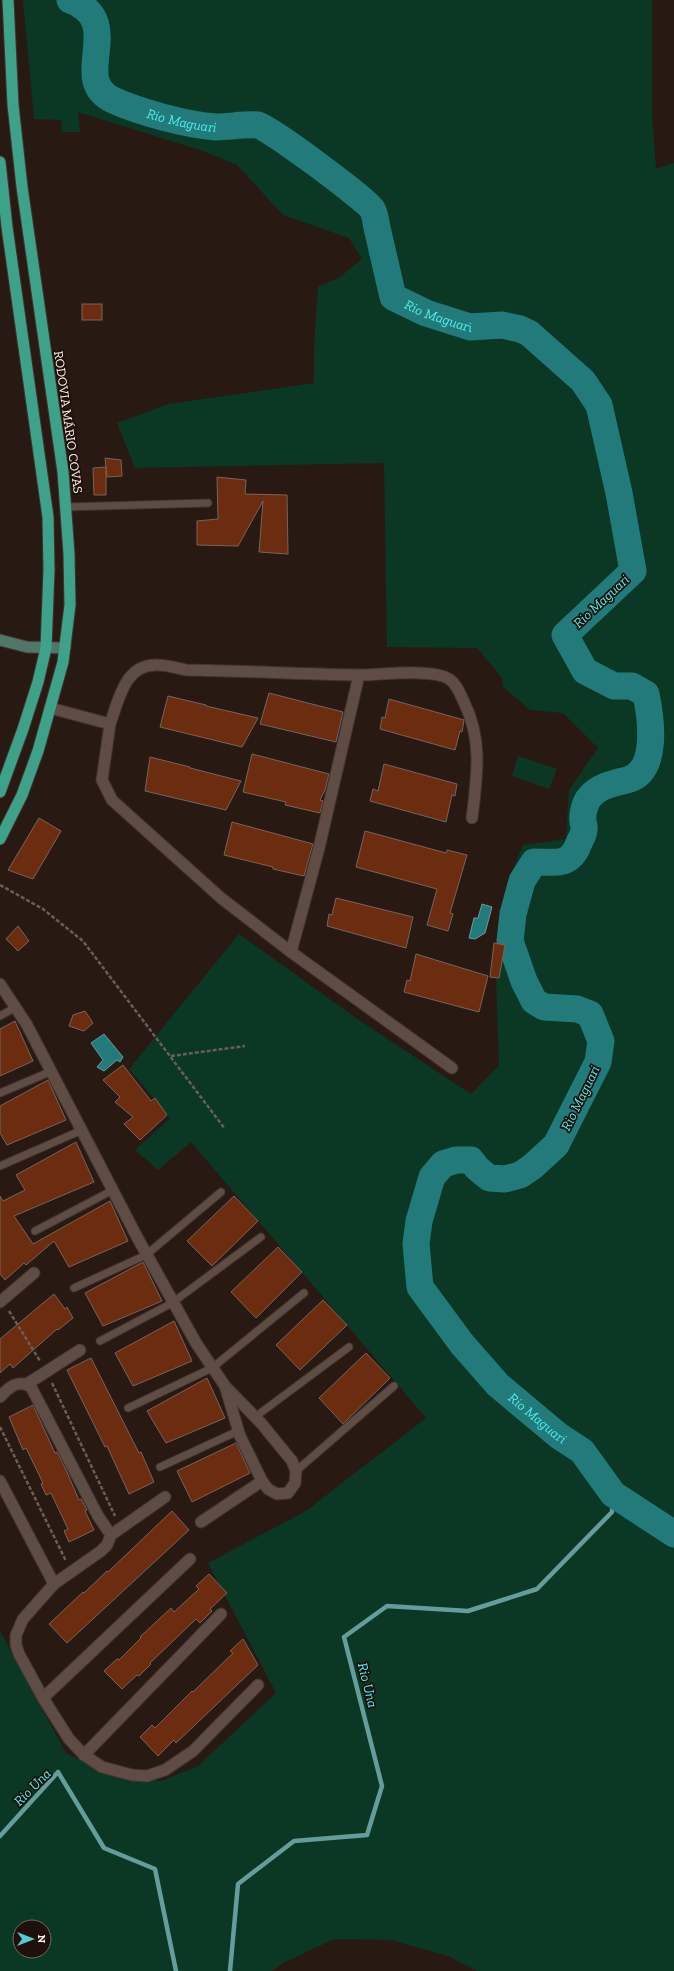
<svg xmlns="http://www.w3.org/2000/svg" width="674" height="1971" font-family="'Zilla Slab',serif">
  <rect width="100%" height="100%" fill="#291913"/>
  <!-- green -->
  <g fill="#0a3824" fill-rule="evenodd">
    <path d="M23 0H652V114L656 169 674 163V1971H477L448 1956 392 1940 334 1939 283 1963 272 1971H0V1631L66 1753 113 1776 161 1781 198 1766 276 1693 208 1563 306 1511 426 1418 191 1142 158 1170 135 1150 170 1118 129 1069 239 934 356 1018 471 1094 499 1065 496 980 507 883 523 845 566 839 569 790 598 748 563 713 530 710 503 687 502 678 477 648 387 647 384 463 135 468 117 423 169 404 314 383V347L318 287 340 277 362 259 349 238 283 215 237 165 203 151 78 112 80 132H62L61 120 34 119ZM20 1927H44V1951H20Z"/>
    <polygon points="518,756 557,769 549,789 512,776"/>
  </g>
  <!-- water -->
  <g fill="#237a7b" stroke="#649d9c">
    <polygon points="482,904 492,907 485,933 475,939 469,938 474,918 478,918"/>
    <polygon points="104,1034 123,1057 120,1062 117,1060 104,1071 97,1067 103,1060 91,1043"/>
  </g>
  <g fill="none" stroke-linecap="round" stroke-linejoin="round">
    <!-- stream -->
    <g stroke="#649d9c" stroke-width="4.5">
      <polyline points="0,1836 58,1772 104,1848 155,1869 176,1971"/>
      <polyline points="230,1971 238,1884 294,1841 367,1835 382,1786 344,1637 387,1606 468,1611 537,1589 612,1512 613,1494"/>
    </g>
    <!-- river -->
    <path stroke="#237a7b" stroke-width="27" id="s1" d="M70 0C128 22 68 79 113 100 139 112 187 125 216 127 230 127 244 124 258 125 267 126 367 200 372 209 376 215 376 226 378 232 383 254 388 276 393 297L426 313 470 327 502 325 520 329 529 333 583 381 599 405 619 493 633 571 565 635 585 671 614 686H632L646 694C651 718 659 772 627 780 614 783 598 786 589 798 585 803 582 814 583 821 583 824 585 826 584 829 584 835 581 838 579 843 570 867 556 862 534 862L522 881 513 914 510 941 524 981 534 1001 544 1007 577 1009 590 1014 601 1041 598 1062 556 1145 532 1167 520 1175 505 1179 489 1178 477 1168 471 1160H456L443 1164 432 1177 419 1221 416 1244 420 1287 462 1344 498 1385 559 1436 582 1451 613 1494 674 1534"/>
  </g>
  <!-- building -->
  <g fill="#6b2c0f" stroke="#78645c">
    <rect x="82" y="304" width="20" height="16"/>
    <polygon points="105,458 121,460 122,476 107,477"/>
    <polygon points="106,467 106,495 94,495 93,468"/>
    <polygon points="217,477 246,480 245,494 287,495 288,554 259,552 263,501 238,546 197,545 197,521 218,519"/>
    <polygon points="269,693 343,712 336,742 260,724"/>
    <polygon points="168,696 206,705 206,706 258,718 242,747 160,727"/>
    <polygon points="389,699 464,720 462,732 460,731 455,750 380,729 382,717 385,718"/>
    <polygon points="252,754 329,774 325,790 320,800 323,801 320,813 285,805 286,802 243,792"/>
    <polygon points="150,757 190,767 190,768 241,781 226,810 145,791"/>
    <polygon points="384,764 457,784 455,796 452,795 446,822 370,801 373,789 378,791"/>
    <polygon points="39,818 61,831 33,879 8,870"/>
    <polygon points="232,822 313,844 304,876 273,869 273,867 224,855"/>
    <polygon points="365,831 446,853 447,850 467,855 450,913 453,914 448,931 427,925 437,889 356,867"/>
    <polygon points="336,898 413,917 406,948 327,926 329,914 332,915"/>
    <polygon points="18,926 29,941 18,951 6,939"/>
    <polygon points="494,943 505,945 499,978 490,977"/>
    <polygon points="416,954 488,976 479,1012 404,992 407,980 410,981"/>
    <polygon points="85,1011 93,1023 84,1031 69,1026 73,1015"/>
    <polygon points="15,1021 33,1061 0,1076 0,1029"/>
    <polygon points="123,1065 151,1101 155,1098 167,1115 140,1140 124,1124 133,1117 115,1102 120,1097 103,1080"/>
    <polygon points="48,1080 66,1120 7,1145 0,1133 0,1106"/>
    <polygon points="76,1142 94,1182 14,1216 33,1244 110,1201 128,1241 69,1267 54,1241 26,1265 24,1263 5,1280 0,1274 0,1196 3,1201 25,1190 16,1175"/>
    <polygon points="234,1196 258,1221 212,1266 187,1241"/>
    <polygon points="278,1247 302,1272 256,1318 231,1292"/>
    <polygon points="143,1262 162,1301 103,1326 85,1293"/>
    <polygon points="54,1294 65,1309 67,1307 73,1318 58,1330 57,1329 13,1368 10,1364 0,1373 0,1339"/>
    <polygon points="323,1300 347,1325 300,1370 276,1345"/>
    <polygon points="174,1321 192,1361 133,1386 115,1353"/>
    <polygon points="366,1353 390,1378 343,1424 319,1398"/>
    <polygon points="91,1358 139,1453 141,1452 154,1482 129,1494 107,1446 105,1447 67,1370"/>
    <polygon points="207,1378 225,1418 166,1443 147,1411"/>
    <polygon points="33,1405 55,1453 57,1452 63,1463 79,1500 81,1499 87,1510 85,1511 94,1530 69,1542 64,1531 68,1529 51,1493 46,1495 41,1484 43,1483 26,1448 23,1450 9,1417"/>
    <polygon points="236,1443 250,1473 192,1502 177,1471"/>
    <polygon points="172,1511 189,1530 67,1643 49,1624 83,1592 84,1593 107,1571 108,1572"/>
    <polygon points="209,1574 227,1593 210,1609 212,1611 200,1623 196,1619 150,1663 151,1664 139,1676 137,1675 122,1689 104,1671 117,1659 119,1660 141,1638 140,1637 171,1608 174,1612 199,1589 196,1586"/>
    <polygon points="243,1639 258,1665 176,1743 174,1740 158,1756 140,1737 152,1725 155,1728 192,1691 193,1692 233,1653 230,1651"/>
  </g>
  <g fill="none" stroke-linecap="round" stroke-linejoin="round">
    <defs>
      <g id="service">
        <polyline points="66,507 208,503"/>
        <polyline points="0,1016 16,1007"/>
        <polyline points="0,1093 52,1071"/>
        <polyline points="0,1166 82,1130"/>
        <polyline points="35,1231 113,1190"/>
        <polyline points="74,1288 146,1255 221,1192"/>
        <polyline points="100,1341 172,1303 261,1237"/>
        <polyline points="128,1408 212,1368 304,1293"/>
        <polyline points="255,1417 349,1347"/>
        <polyline points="160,1467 238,1431"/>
        <polyline points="296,1471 394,1386"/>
      </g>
      <g id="minor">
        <path d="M50 708 110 724C119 699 125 663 158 665 167 665 177 668 186 670 244 671 301 674 359 675 379 675 433 668 449 679 457 684 460 694 464 702 483 741 477 776 472 818"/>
        <polyline points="110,724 102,780 112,800 221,898 291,952 452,1068"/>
        <polyline points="291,952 319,848 359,675"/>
        <polyline points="0,984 27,1025 137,1237 196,1343 225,1386 261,1423 292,1461 296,1471 295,1483 288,1493 277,1494 268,1489 262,1481 240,1436 225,1386"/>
        <polyline points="0,1302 34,1273"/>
        <polyline points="27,1384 80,1350"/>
        <path d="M0 1397C9 1387 18 1379 31 1387L98 1516 111 1535 107 1545 101 1551 54 1584 23 1619 16 1635V1645L19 1654 43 1698 69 1739 84 1755 102 1767 132 1775 147 1776 165 1770 193 1751 258 1685"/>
        <polyline points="0,1481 54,1584"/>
        <polyline points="201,1522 262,1481"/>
        <polyline points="111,1535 165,1497"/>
        <polyline points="43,1698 190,1559"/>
        <polyline points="84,1755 221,1614"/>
      </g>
      <polyline id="secondary" points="0,640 27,647 65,648"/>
      <g id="primary">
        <polyline points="0,162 7,227 48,517 49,570 46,648 38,682 23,729 0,792"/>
        <polyline points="0,839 22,795 38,751 63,662 70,605 69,554 63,472 22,187 13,105 8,0"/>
      </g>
    </defs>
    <!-- service casing -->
    <use href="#service" stroke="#403330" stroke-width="9"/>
    <!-- minor casing -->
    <use href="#minor" stroke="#403330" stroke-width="13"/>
    <!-- secondary casing -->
    <use href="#secondary" stroke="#403330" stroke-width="13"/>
    <!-- primary casing -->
    <use href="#primary" stroke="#403330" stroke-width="13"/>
    <!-- path -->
    <g stroke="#6b5d57" stroke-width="2.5" stroke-dasharray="4 2" stroke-linecap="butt">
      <polyline points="0,885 43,909 83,941 225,1129"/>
      <polyline points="171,1056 245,1046"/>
      <polyline points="9,1311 40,1361"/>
      <polyline points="52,1383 115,1516"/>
      <polyline points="0,1427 66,1561"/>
    </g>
    <!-- service -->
    <use href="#service" stroke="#5f4c45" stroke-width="7"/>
    <!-- minor -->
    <use href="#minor" stroke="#5f4c45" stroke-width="11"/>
    <!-- secondary -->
    <use href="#secondary" stroke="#4e7768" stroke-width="11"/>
    <!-- primary -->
    <use href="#primary" stroke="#3ea18a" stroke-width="11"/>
  </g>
  <g text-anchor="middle" stroke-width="3.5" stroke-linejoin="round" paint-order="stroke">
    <!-- street labels -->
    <g font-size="13" fill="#fbefea" stroke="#1f100a">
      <text transform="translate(69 422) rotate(82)" y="5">RODOVIA MÁRIO COVAS</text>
    </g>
    <!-- water labels -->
    <g font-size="14" font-style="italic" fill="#4fedef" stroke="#1f100a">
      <text dy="5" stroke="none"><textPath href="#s1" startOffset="192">Rio Maguari</textPath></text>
      <text dy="5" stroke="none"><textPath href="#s1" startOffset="551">Rio Maguari</textPath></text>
      <text transform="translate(601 601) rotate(-43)" y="5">Rio Maguari</text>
      <text transform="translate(580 1098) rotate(-64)" y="5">Rio Maguari</text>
      <text dy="5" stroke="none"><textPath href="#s1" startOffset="2147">Rio Maguari</textPath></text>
      <text transform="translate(368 1685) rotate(76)" y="5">Rio Una</text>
      <text transform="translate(32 1787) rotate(-45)" y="5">Rio Una</text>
    </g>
  </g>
  <!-- north arrow -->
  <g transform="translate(32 1939) rotate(90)"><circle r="19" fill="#1f100a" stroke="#776964"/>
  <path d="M0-3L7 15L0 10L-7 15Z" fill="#52cbd8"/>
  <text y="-6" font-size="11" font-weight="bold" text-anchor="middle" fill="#fbefea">N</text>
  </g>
</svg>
